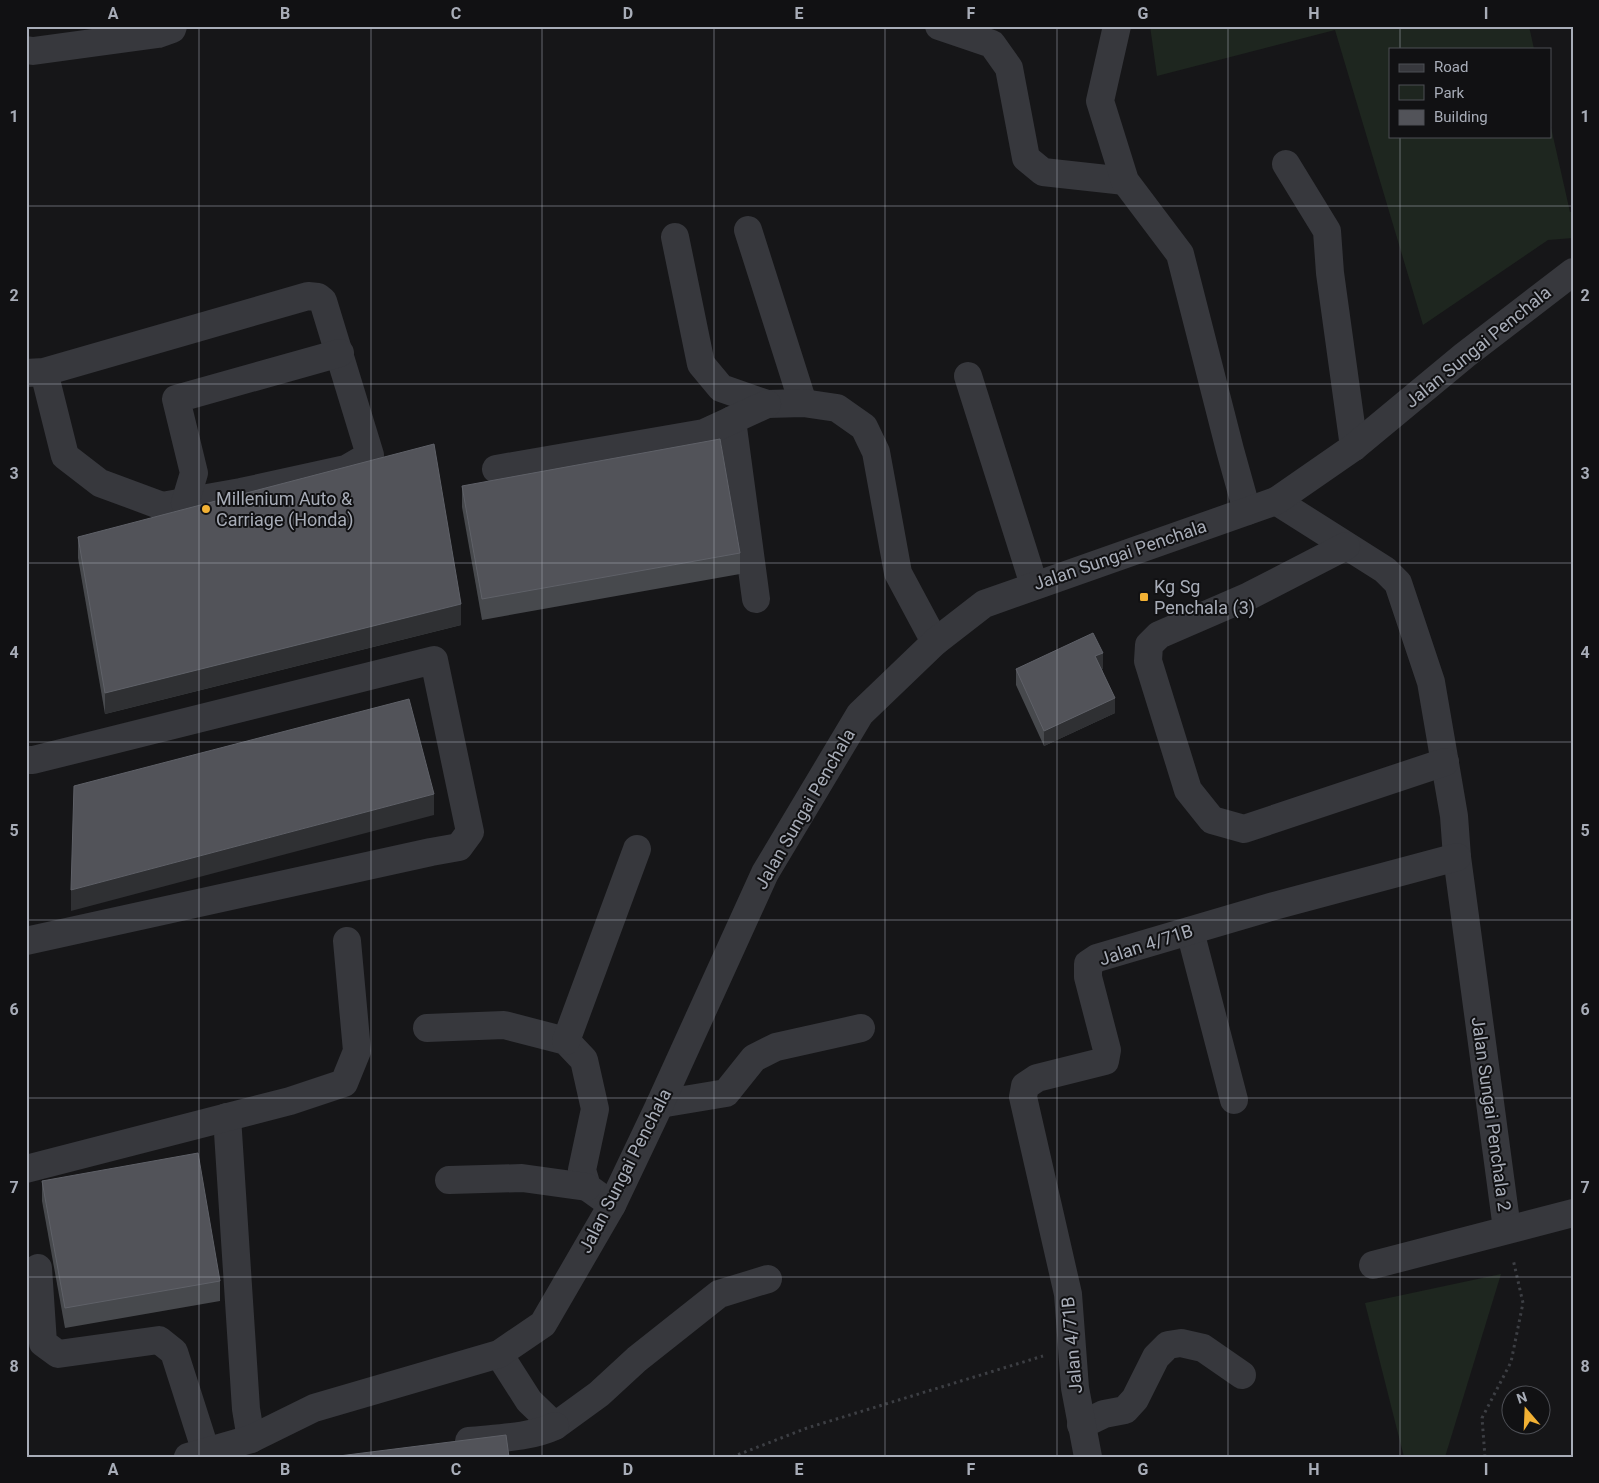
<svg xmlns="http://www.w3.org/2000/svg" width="1599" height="1483" font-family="Roboto,sans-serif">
  <rect width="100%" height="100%" fill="#161618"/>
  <!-- green -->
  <g fill="#1e261f">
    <polygon points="1150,26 1529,26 1534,49 1390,49 1390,136 1550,136 1550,123 1570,212 1573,212 1573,238 1548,240 1423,325 1335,30 1157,76"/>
    <polygon points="1501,1274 1445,1457 1404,1457 1365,1303"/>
  </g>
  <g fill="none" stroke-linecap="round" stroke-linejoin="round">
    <!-- path -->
    <g stroke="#3d3f44" stroke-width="3" stroke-dasharray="2.5 4" stroke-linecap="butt">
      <polyline points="732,1457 807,1428 1043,1356"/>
      <polyline points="1485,1457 1482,1418 1511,1362 1523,1303 1513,1259"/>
    </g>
    <!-- minor -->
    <g stroke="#37383d" stroke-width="28">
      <polyline points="939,26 992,44 1009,68 1026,158 1043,172 1125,181"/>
      <polyline points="1117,26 1100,101 1125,181 1180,254 1230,450 1247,511"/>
      <polyline points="26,50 33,51 158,34 172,29 173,26"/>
      <polyline points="1286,164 1327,231 1330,273 1354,447"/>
      <polyline points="748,230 803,403"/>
      <polyline points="675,237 701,364 721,388 767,404 803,403 837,408 864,427 876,452 898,573 935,642"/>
      <polyline points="26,373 44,372 308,296 318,297 323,301 370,455 346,469 241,492 162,506 100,483 65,456 44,372"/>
      <polyline points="968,376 1034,585"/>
      <polyline points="732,420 756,599"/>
      <polyline points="496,469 704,433 767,404"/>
      <polyline points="1276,501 1385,570 1398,583 1431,682 1454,816 1457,857 1507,1229"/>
      <polyline points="185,503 194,473 176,399 340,353"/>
      <polyline points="1346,546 1249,596 1159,635 1149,645 1148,661 1188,790 1212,820 1244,829 1445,762"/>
      <polyline points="26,760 33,760 434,660 470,832 459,847 431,852 26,941"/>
      <polyline points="1190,931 1234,1100"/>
      <polyline points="427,1028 504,1025 566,1041 584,1060 595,1109 582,1170 587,1187 612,1205"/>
      <polyline points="566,1041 637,849"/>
      <polyline points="660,1104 726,1093 754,1058 776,1047 861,1028"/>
      <polyline points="227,1117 246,1409 251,1439"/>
      <polyline points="26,1169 290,1101 344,1083 357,1051 347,941"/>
      <polyline points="449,1180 522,1178 587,1187"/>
      <polyline points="1373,1265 1573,1213"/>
      <polyline points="38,1268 43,1343 58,1354 159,1340 174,1352 206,1452"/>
      <polyline points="499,1354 529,1401 555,1426 599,1394 637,1359 719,1294 768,1279"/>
      <polyline points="1081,1425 1104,1414 1125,1410 1135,1399 1156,1357 1168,1345 1181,1343 1203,1348 1242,1375"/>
      <path d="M469 1441C497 1438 529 1438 555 1426"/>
      <polyline points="188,1457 251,1439 314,1408 499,1354 543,1324 612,1205 660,1104 765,873 860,714 935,642 984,604 1276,501 1354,447 1465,355 1573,272"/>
      <polyline points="1088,1457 1075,1388 1068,1294 1023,1097 1025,1086 1037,1078 1105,1061 1107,1050 1088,977 1088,964 1097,958 1274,906 1457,857"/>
    </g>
  </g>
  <!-- wall -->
  <g fill="#47494d">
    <polygon points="462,486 740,553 740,574 482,620 462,507"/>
    <polygon points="78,537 461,625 105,714 78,558"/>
    <polygon points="1103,668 1102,669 1115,713 1044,746 1016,685 1016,669"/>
    <polygon points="42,1181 220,1281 220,1301 65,1328 42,1201"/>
  </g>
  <!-- shaded-wall -->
  <g fill="#2f3033">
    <polygon points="461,604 461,625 105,714 105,693"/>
    <polygon points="1103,653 1103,668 1095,671 1095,656"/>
    <polygon points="1115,698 1115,713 1044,746 1044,731"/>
    <polygon points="434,794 434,815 71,911 71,890"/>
  </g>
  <!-- building -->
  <g fill="#525359" stroke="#5f6168">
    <polygon points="720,439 740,553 482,599 462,486"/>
    <polygon points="434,444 461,604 105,693 78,537"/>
    <polygon points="1093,633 1103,653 1095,656 1115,698 1044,731 1016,669"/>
    <polygon points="409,699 434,794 71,890 74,786"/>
    <polygon points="198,1153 220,1281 65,1308 42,1181"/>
    <polygon points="506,1435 509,1457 331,1457"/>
  </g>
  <!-- grid -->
  <path fill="none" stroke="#a8adb8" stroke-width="1" stroke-opacity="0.55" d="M199 26V1457M371 26V1457M542 26V1457M714 26V1457M885 26V1457M1057 26V1457M1228 26V1457M1400 26V49M1400 136V1457M26 206H1573M26 384H1573M26 563H1573M26 742H1573M26 920H1573M26 1098H1573M26 1277H1573"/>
  <!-- markers -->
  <g fill="#f2b134" stroke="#111113" stroke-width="2">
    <circle cx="206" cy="509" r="5"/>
    <rect x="1139" y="592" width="10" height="10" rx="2.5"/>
  </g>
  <g text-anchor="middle" stroke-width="4" stroke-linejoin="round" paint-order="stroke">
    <!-- street labels -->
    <g font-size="18" fill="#a8adb8" stroke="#111113">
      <text transform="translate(1478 347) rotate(-39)" y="6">Jalan Sungai Penchala</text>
      <text transform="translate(1120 555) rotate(-19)" y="6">Jalan Sungai Penchala</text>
      <text transform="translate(805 809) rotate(-60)" y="6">Jalan Sungai Penchala</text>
      <text transform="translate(1146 945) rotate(-18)" y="6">Jalan 4/71B</text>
      <text transform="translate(1491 1114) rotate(82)" y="6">Jalan Sungai Penchala 2</text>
      <text transform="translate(625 1171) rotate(-63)" y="6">Jalan Sungai Penchala</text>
      <text transform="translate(1072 1345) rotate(-95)" y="6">Jalan 4/71B</text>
    </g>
    <!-- poi labels -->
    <g font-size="18" fill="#a8adb8" stroke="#111113" text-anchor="start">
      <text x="216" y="505">Millenium Auto &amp;<tspan x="216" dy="21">Carriage (Honda)</tspan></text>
      <text x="1154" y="593">Kg Sg<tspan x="1154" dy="21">Penchala (3)</tspan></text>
    </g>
  </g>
  <!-- border -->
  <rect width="1599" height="1483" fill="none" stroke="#111113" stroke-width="55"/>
  <!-- legend -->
  <rect x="1389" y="48" width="162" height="90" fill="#111113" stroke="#4d4f55"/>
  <rect x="1399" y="64" width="25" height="8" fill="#37383d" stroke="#4d4f55"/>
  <text x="1434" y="72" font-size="15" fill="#a8adb8">Road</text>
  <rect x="1399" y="85" width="25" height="15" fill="#1e261f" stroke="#4d4f55"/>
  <text x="1434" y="98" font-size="15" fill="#a8adb8">Park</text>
  <rect x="1399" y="110" width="25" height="15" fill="#525359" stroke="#4d4f55"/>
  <text x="1434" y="122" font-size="15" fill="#a8adb8">Building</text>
  <!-- north arrow -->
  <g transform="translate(1526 1410) rotate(341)"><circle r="24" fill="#111113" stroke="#4d4f55"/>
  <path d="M0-4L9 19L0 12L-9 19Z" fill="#f2b134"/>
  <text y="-8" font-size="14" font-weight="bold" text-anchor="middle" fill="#a8adb8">N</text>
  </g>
  <rect x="28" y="28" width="1544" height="1428" fill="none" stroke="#a8adb8" stroke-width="2"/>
  <g font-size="16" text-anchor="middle" font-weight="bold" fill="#a8adb8">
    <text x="113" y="19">A</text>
    <text x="285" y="19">B</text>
    <text x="456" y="19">C</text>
    <text x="628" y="19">D</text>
    <text x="799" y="19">E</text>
    <text x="971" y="19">F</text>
    <text x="1143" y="19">G</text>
    <text x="1314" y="19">H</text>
    <text x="1486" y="19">I</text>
    <text x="14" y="122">1</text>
    <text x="1585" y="122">1</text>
    <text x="14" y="301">2</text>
    <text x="1585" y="301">2</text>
    <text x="14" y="479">3</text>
    <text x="1585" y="479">3</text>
    <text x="14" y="658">4</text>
    <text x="1585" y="658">4</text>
    <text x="14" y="836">5</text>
    <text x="1585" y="836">5</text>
    <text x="14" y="1015">6</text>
    <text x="1585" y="1015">6</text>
    <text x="14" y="1193">7</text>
    <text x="1585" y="1193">7</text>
    <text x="14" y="1372">8</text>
    <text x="1585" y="1372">8</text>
    <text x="113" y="1475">A</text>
    <text x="285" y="1475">B</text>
    <text x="456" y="1475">C</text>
    <text x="628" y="1475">D</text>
    <text x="799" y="1475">E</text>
    <text x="971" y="1475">F</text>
    <text x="1143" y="1475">G</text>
    <text x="1314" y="1475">H</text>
    <text x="1486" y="1475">I</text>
  </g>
</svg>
